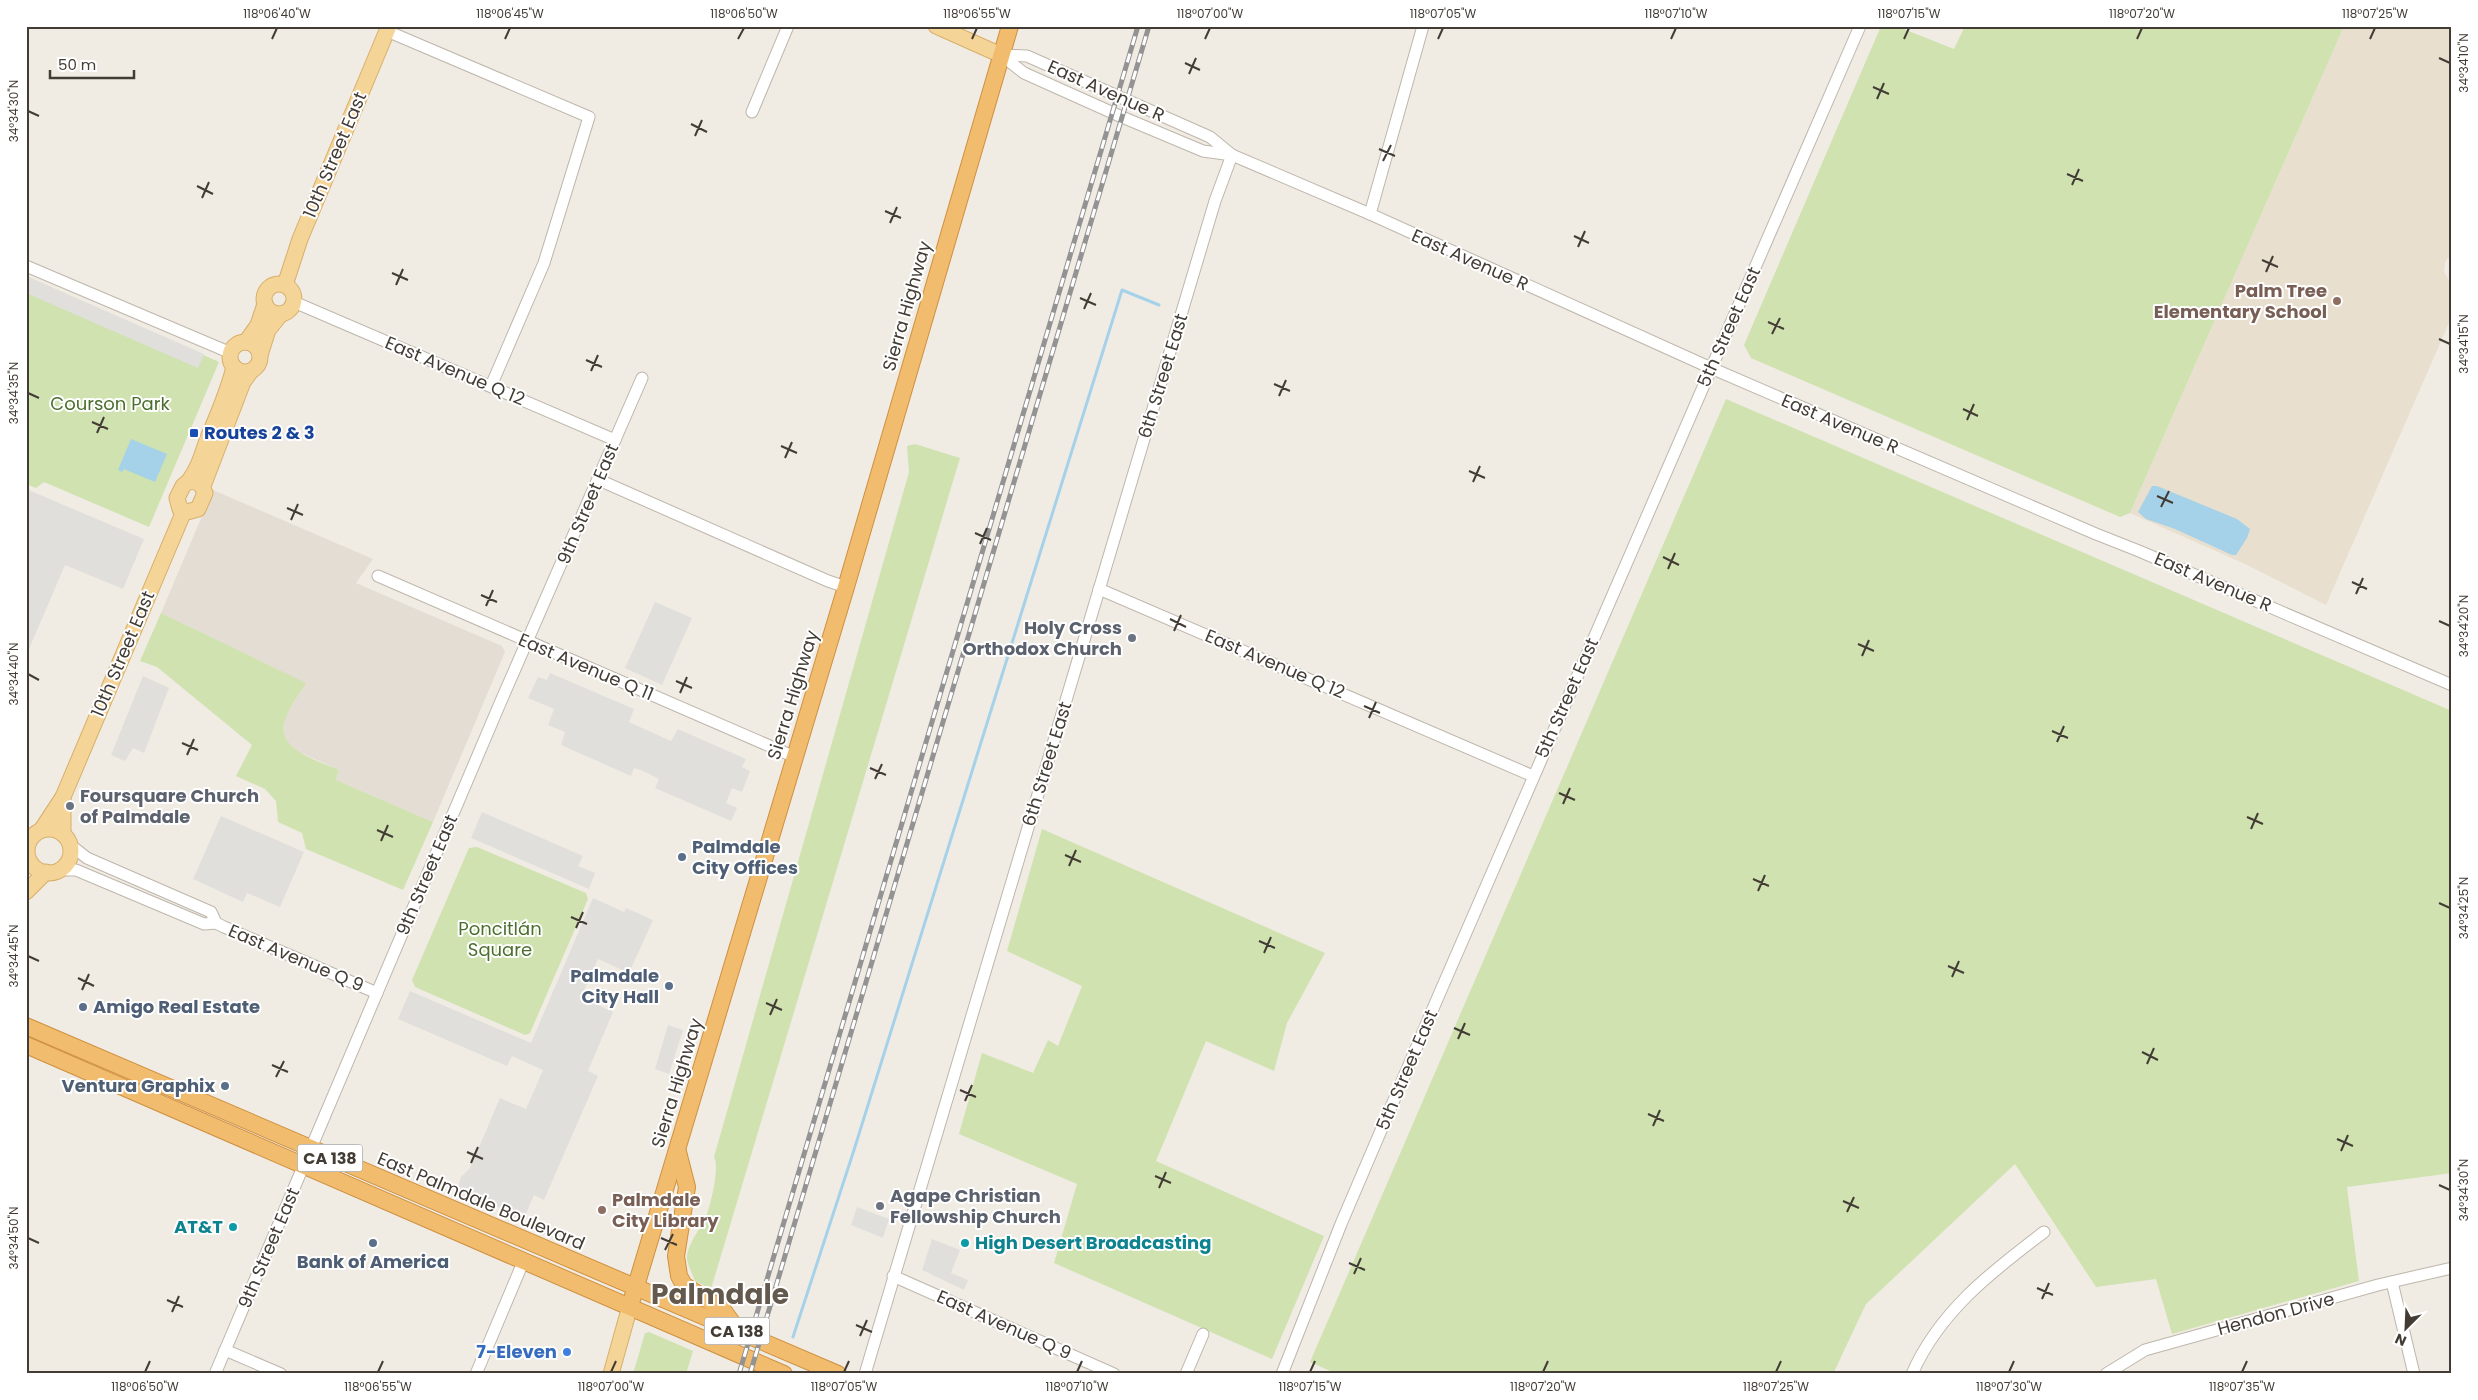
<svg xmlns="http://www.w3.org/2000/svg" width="2478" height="1400" font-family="Poppins,sans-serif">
  <rect width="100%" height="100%" fill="#f0ece4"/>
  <!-- residential -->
  <polygon fill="#e4ddd3" points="213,490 373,559 356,583 502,646 505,652 433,822 336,780 339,770 297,751 288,744 283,732 285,717 305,683 161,613"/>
  <!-- education -->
  <polygon fill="#e9dfcf" points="2344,26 2452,26 2452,253 2445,262 2444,272 2452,285 2452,316 2326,605 2245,564 2130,513"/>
  <!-- green -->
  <g fill="#cfe2b0">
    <polygon points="1881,26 1896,26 1954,49 1965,26 2344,26 2130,513 2120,517 1751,358 1744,345"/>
    <polygon points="26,276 219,362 149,527 44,482 36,488 26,484"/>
    <polygon points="1726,399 2452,711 2452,1173 2347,1187 2359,1281 2172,1334 2156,1279 2096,1287 2015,1164 1866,1304 1833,1374 1337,1374 1310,1362"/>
    <path d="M915 444 960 458 711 1289 695 1281C693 1275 688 1266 687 1259 687 1243 702 1228 707 1214 711 1203 720 1166 714 1157L909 472 907 446Z"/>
    <path d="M161 613 306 683C299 694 291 705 286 717 272 749 317 760 339 770L336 780 433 822 403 890 306 849 302 833 278 822 276 801 265 789 236 776 252 745 157 667 140 661Z"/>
    <polygon points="1042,829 1325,953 1287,1023 1274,1071 1206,1041 1156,1161 1324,1236 1272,1359 1054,1263 1077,1184 959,1134 982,1053 1033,1073 1048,1040 1058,1046 1082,986 1007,951"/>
    <polygon points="477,847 586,893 588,899 530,1033 525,1035 415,987 412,980 469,848"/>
    <polygon points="649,1332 693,1351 686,1374 633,1374 645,1333"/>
  </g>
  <!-- parking -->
  <g fill="#e1dfdc">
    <polygon points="26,276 204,354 198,368 26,293"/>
    <polygon points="26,489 144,539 123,589 65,565 26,656"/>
    <polygon points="655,602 692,618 662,685 625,668"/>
    <polygon points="550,673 634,709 629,722 671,741 678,729 746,759 742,767 750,771 742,792 732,788 726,803 737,808 731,821 655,788 659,779 643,771 634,768 631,776 561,745 565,732 548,725 554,709 528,698 538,677 547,680"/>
    <polygon points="143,676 169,688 144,753 133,748 125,761 111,755"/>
    <polygon points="482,812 583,856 578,866 595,873 589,889 471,838"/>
    <polygon points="221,816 304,852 280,907 247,893 243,902 193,879"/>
    <polygon points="593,898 624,912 626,908 653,920 629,973 598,959 581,997 613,1012 588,1071 598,1076 544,1200 534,1195 524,1218 457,1190 461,1177 470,1168 500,1098 526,1109 543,1070 512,1056 507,1066 398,1019 410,991 531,1043"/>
    <polygon points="668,1025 683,1030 669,1074 655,1069"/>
    <polygon points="857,1207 889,1219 883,1238 851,1225"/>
    <polygon points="932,1239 960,1250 951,1273 968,1280 964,1290 922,1270"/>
  </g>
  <!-- water -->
  <g fill="#a5d2e9">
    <polygon points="131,439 167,454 155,482 124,469 122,472 118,470"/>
    <polygon points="2152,486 2157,486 2237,519 2250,529 2247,538 2236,555 2232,555 2175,529 2146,519 2138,512"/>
  </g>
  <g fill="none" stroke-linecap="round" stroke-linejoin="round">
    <!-- stream -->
    <polyline stroke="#a5d2e9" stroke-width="3" points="793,1337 854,1150 1122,290 1159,305"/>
    <defs>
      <g id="minor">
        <polyline points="387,31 589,117 544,263 491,386"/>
        <polyline points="1001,55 1024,73 1122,117 1203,151 1232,155 1370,214 1711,368 2096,534 2139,551 2452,685"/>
        <polyline points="1001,55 1027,56 1210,137 1232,155"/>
        <polyline points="752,112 788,26"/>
        <polyline points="1370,214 1423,26"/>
        <polyline points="26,266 231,353"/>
        <polyline points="294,302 615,440"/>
        <polyline points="599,480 828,581 846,587"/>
        <polyline points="378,576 795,757"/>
        <polyline points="1099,589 1533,776"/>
        <polyline points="69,844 87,858 211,912 216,923 224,927 377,993"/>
        <polyline points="59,870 76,870 204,924 216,923"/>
        <polyline points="893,1276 1114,1374"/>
        <polyline points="2392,1282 2414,1374"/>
        <polyline points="225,1350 281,1374"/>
        <polyline points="215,1374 501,701 642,378"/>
        <polyline points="476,1374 524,1260"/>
        <polyline points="865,1374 1215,201 1232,155"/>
        <polyline points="1186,1374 1203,1334"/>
        <polyline points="1282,1374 1341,1224 1438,997 1860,26"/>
        <path d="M1912 1374C1939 1312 1991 1272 2044 1232"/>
        <polyline points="2106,1374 2145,1350 2378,1285 2452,1268"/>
      </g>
      <g id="major">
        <polyline points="936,26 1001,55"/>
        <circle cx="279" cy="299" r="15"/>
        <polyline points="285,285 300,239 389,26"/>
        <polyline points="246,342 258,325 265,304"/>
        <circle cx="245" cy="357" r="15"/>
        <polyline points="260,355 268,330 281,314"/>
        <path d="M189 481C201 463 201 456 208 438 218 414 228 392 234 367"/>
        <polygon points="189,481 200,483 205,493 198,509 187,512 180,509 177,498 183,486"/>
        <polyline points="203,486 243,382 251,371"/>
        <polyline points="42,829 63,797 184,511"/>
        <circle cx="49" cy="851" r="22"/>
        <polyline points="63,834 63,797"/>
        <polyline points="26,892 46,872"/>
        <polyline points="611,1374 630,1306"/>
      </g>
      <g id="highway">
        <polyline points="26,1026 838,1374"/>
        <polyline points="26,1045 784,1374"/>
        <polyline points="678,1152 687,1187 676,1256 679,1276 684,1285 723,1310 739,1332"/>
        <polyline points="630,1306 846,587 1010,26"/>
      </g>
    </defs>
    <!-- minor casing -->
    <use href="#minor" stroke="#beb6ab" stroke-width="13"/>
    <!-- major casing -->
    <use href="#major" stroke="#d8af6a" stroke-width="17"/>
    <!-- highway casing -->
    <use href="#highway" stroke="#cf9040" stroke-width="18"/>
    <!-- minor -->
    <use href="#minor" stroke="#fff" stroke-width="11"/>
    <!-- major -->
    <use href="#major" stroke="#f5d498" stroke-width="15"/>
    <!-- highway -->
    <use href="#highway" stroke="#f1bc6e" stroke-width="16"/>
    <defs>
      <g id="rail">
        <polyline points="739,1374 1138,26"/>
        <polyline points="750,1374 1149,26"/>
      </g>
    </defs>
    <!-- rail casing -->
    <use href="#rail" stroke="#939393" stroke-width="5"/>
    <!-- rail -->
    <use href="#rail" stroke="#fff" stroke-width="3" stroke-dasharray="9" stroke-linecap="butt"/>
  </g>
  <!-- ticks -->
  <path fill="none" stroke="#423c35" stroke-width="2" d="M272 39 277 28M505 39 510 28M738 39 744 28M972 39 977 28M1205 39 1210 28M1438 39 1443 28M1671 39 1676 28M1904 39 1909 28M2137 39 2142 28M2370 39 2375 28M2439 58 2450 63M1185 63 1200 70M1189 74 1196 58M1873 87 1889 94M1877 99 1884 83M28 111 39 116M691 124 707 132M695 136 702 120M1379 149 1395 156M1383 161 1391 145M2067 174 2083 181M2072 185 2079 169M197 186 213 194M202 198 209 182M885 211 901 218M890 223 897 207M1574 236 1589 243M1578 247 1585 231M2262 260 2278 267M2266 272 2273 256M392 273 408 280M396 285 403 269M1080 298 1096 305M1084 309 1091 293M1768 322 1784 329M1772 334 1780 318M2439 339 2450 344M586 360 602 367M591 371 598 355M1274 384 1290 391M28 393 39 398M1279 396 1286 380M1963 409 1978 416M1967 420 1974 404M92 422 108 429M97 433 104 417M781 446 797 453M785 458 792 442M1469 471 1485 478M1473 482 1480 466M2157 496 2173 503M2161 507 2169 491M287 508 303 515M291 520 298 504M975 533 991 540M980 544 987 528M1663 557 1679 565M1668 569 1675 553M2352 582 2367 589M2356 594 2363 578M481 595 497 602M486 606 493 590M1170 619 1186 627M2439 621 2450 626M1174 631 1181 615M1858 644 1874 651M1862 656 1869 640M28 674 39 680M676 681 692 688M680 693 687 677M1364 706 1380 713M1369 718 1376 702M2052 731 2068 738M2057 742 2064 726M182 743 198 750M187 755 194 739M870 768 886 775M875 779 882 764M1559 793 1575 800M1563 804 1570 788M2247 817 2263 824M2251 829 2258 813M377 830 393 837M381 841 388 825M1065 855 1081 862M1069 866 1076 850M1753 879 1769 886M1758 891 1765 875M2439 903 2450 908M571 917 587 924M576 928 583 912M1259 941 1275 948M1264 953 1271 937M28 956 39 961M1948 966 1964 973M1952 977 1959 961M78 978 94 986M82 990 89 974M766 1003 782 1010M770 1015 777 999M1454 1028 1470 1035M1458 1039 1465 1023M2142 1052 2158 1060M2147 1064 2154 1048M272 1065 288 1072M276 1077 284 1061M960 1090 976 1097M965 1101 972 1085M1648 1114 1664 1121M1653 1126 1660 1110M2337 1139 2353 1146M2341 1151 2348 1135M467 1152 483 1159M471 1163 478 1147M1155 1176 1171 1183M2439 1185 2450 1190M1159 1188 1166 1172M1843 1201 1859 1208M1847 1212 1854 1197M28 1238 39 1243M661 1238 677 1245M665 1250 673 1234M1349 1263 1365 1270M1354 1274 1361 1258M2037 1288 2053 1295M2042 1299 2049 1283M167 1300 183 1307M172 1312 179 1296M856 1325 872 1332M860 1336 867 1320M145 1372 150 1361M378 1372 383 1361M611 1372 616 1361M844 1372 849 1361M1077 1372 1082 1361M1310 1372 1315 1361M1543 1372 1548 1361M1776 1372 1781 1361M2009 1372 2014 1361M2242 1372 2247 1361"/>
  <!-- markers -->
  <g fill="#8d6e63" stroke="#fff" stroke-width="2">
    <circle cx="2337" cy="301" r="5"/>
    <circle cx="602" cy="1210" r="5"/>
  </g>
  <rect fill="#1a4fb4" stroke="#fff" stroke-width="2" x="189" y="428" width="10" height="10" rx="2.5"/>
  <g fill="#6b7280" stroke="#fff" stroke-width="2">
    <circle cx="1132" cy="638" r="5"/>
    <circle cx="70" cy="806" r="5"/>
    <circle cx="880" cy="1206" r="5"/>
  </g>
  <g fill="#5c6f8a" stroke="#fff" stroke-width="2">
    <circle cx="682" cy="857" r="5"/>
    <circle cx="669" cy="986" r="5"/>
    <circle cx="83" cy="1007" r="5"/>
    <circle cx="225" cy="1086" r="5"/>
    <circle cx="373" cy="1243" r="5"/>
  </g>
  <g fill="#0f9aa8" stroke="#fff" stroke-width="2">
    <circle cx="233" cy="1227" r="5"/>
    <circle cx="965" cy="1243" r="5"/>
  </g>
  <circle fill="#3f7fe0" stroke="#fff" stroke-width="2" cx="567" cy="1352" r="5"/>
  <g text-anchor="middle" stroke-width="4" stroke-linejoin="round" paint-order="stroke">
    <!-- shield labels -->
    <g fill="#fff" stroke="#7b7672" stroke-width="1">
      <rect x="297.5" y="1144.5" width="65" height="27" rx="4"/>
      <rect x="704.5" y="1317.5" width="65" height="27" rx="4"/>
    </g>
    <g font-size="16" font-weight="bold" fill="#423c35">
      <text x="330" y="1164">CA 138</text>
      <text x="737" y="1337">CA 138</text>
    </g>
    <!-- street labels -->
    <g font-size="18" fill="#423c35" stroke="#fff">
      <text transform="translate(1106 91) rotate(24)" y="6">East Avenue R</text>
      <text transform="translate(335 155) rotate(-67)" y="6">10th Street East</text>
      <text transform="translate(1470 260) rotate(24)" y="6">East Avenue R</text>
      <text transform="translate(907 306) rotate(-74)" y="6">Sierra Highway</text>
      <text transform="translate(1729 327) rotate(-66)" y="6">5th Street East</text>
      <text transform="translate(455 371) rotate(23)" y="6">East Avenue Q 12</text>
      <text transform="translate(1163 376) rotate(-73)" y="6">6th Street East</text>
      <text transform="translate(1840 424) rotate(23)" y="6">East Avenue R</text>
      <text transform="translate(588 504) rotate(-67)" y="6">9th Street East</text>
      <text transform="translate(2213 582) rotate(23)" y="6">East Avenue R</text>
      <text transform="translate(123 654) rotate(-67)" y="6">10th Street East</text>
      <text transform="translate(1275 664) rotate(23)" y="6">East Avenue Q 12</text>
      <text transform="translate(586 667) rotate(23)" y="6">East Avenue Q 11</text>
      <text transform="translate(793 695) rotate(-73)" y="6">Sierra Highway</text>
      <text transform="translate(1567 698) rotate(-66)" y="6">5th Street East</text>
      <text transform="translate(1047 764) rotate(-73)" y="6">6th Street East</text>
      <text transform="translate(427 875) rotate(-67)" y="6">9th Street East</text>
      <text transform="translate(296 958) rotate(23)" y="6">East Avenue Q 9</text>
      <text transform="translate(1407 1070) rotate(-67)" y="6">5th Street East</text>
      <text transform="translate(677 1083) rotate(-73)" y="6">Sierra Highway</text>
      <text transform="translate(481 1201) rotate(23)" y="6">East Palmdale Boulevard</text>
      <text transform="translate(269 1248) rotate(-67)" y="6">9th Street East</text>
      <text transform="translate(2276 1314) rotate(-15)" y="6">Hendon Drive</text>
      <text transform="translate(1004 1325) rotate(24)" y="6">East Avenue Q 9</text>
    </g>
    <!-- education labels -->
    <g font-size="18" font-weight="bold" fill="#785e54" stroke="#fff" text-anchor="end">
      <text x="2327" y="297">Palm Tree<tspan x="2327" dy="21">Elementary School</tspan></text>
      <text x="612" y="1206" text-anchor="start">Palmdale<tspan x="612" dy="21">City Library</tspan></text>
    </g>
    <!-- park labels -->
    <g font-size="18" fill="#4b6e2d" stroke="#fff">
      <text x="110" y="410">Courson Park</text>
      <text x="500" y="935">Poncitlán<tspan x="500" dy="21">Square</tspan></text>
    </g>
    <!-- transit labels -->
    <g font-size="18" font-weight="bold" fill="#164399" stroke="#fff" text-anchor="start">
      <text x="204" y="439">Routes 2 &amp; 3</text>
    </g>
    <!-- worship labels -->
    <g font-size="18" font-weight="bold" fill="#5b616d" stroke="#fff" text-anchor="start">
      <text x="1122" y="634" text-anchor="end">Holy Cross<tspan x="1122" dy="21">Orthodox Church</tspan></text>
      <text x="80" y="802">Foursquare Church<tspan x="80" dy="21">of Palmdale</tspan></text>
      <text x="890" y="1202">Agape Christian<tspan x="890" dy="21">Fellowship Church</tspan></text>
    </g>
    <!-- service labels -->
    <g font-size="18" font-weight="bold" fill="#4e5e75" stroke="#fff" text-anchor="start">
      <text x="692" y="853">Palmdale<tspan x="692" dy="21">City Offices</tspan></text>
      <text x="659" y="982" text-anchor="end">Palmdale<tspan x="659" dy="21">City Hall</tspan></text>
      <text x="93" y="1013">Amigo Real Estate</text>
      <text x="215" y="1092" text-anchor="end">Ventura Graphix</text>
      <text x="373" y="1268" text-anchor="middle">Bank of America</text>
    </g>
    <!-- culture labels -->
    <g font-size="18" font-weight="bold" fill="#0d838f" stroke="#fff" text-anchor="end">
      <text x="223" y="1233">AT&amp;T</text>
      <text x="975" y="1249" text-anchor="start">High Desert Broadcasting</text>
    </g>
    <!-- shop labels -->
    <g font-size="18" font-weight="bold" fill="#366cbe" stroke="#fff" text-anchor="end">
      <text x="557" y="1358">7-Eleven</text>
    </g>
    <!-- town labels -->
    <g font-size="28" font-weight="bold" fill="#64594d" stroke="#fff">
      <text x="720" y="1304">Palmdale</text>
    </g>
  </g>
  <!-- border -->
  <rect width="2478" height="1400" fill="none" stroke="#ffffff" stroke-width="55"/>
  <!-- north arrow -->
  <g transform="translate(2406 1328) rotate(204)" stroke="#ffffff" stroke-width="4" paint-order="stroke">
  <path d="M0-4L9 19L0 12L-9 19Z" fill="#423c35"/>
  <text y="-8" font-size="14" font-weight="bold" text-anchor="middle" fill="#423c35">N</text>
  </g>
  <!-- scale -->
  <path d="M50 70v8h84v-8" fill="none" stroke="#423c35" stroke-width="2.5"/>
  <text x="58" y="70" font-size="15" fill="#423c35" stroke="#ffffff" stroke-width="4" paint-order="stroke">50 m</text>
  <rect x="28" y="28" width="2422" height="1344" fill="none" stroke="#423c35" stroke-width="2"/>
  <g font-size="12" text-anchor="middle" fill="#423c35">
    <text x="277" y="18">118°06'40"W</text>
    <text x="510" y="18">118°06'45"W</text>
    <text x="744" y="18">118°06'50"W</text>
    <text x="977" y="18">118°06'55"W</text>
    <text x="1210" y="18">118°07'00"W</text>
    <text x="1443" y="18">118°07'05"W</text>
    <text x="1676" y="18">118°07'10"W</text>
    <text x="1909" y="18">118°07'15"W</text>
    <text x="2142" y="18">118°07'20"W</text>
    <text x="2375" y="18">118°07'25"W</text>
    <text transform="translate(2464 63) rotate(-90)" y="4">34°34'10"N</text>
    <text transform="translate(14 111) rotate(-90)" y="4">34°34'30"N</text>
    <text transform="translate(2464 344) rotate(-90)" y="4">34°34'15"N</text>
    <text transform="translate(14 393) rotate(-90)" y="4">34°34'35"N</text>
    <text transform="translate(2464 626) rotate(-90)" y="4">34°34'20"N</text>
    <text transform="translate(14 674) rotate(-90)" y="4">34°34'40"N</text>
    <text transform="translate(2464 908) rotate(-90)" y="4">34°34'25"N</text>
    <text transform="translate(14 956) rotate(-90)" y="4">34°34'45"N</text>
    <text transform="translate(2464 1190) rotate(-90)" y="4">34°34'30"N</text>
    <text transform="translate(14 1238) rotate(-90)" y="4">34°34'50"N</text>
    <text x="145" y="1391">118°06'50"W</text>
    <text x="378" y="1391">118°06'55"W</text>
    <text x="611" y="1391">118°07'00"W</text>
    <text x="844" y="1391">118°07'05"W</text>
    <text x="1077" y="1391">118°07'10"W</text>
    <text x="1310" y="1391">118°07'15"W</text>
    <text x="1543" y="1391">118°07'20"W</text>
    <text x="1776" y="1391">118°07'25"W</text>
    <text x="2009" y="1391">118°07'30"W</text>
    <text x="2242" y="1391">118°07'35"W</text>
  </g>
</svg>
